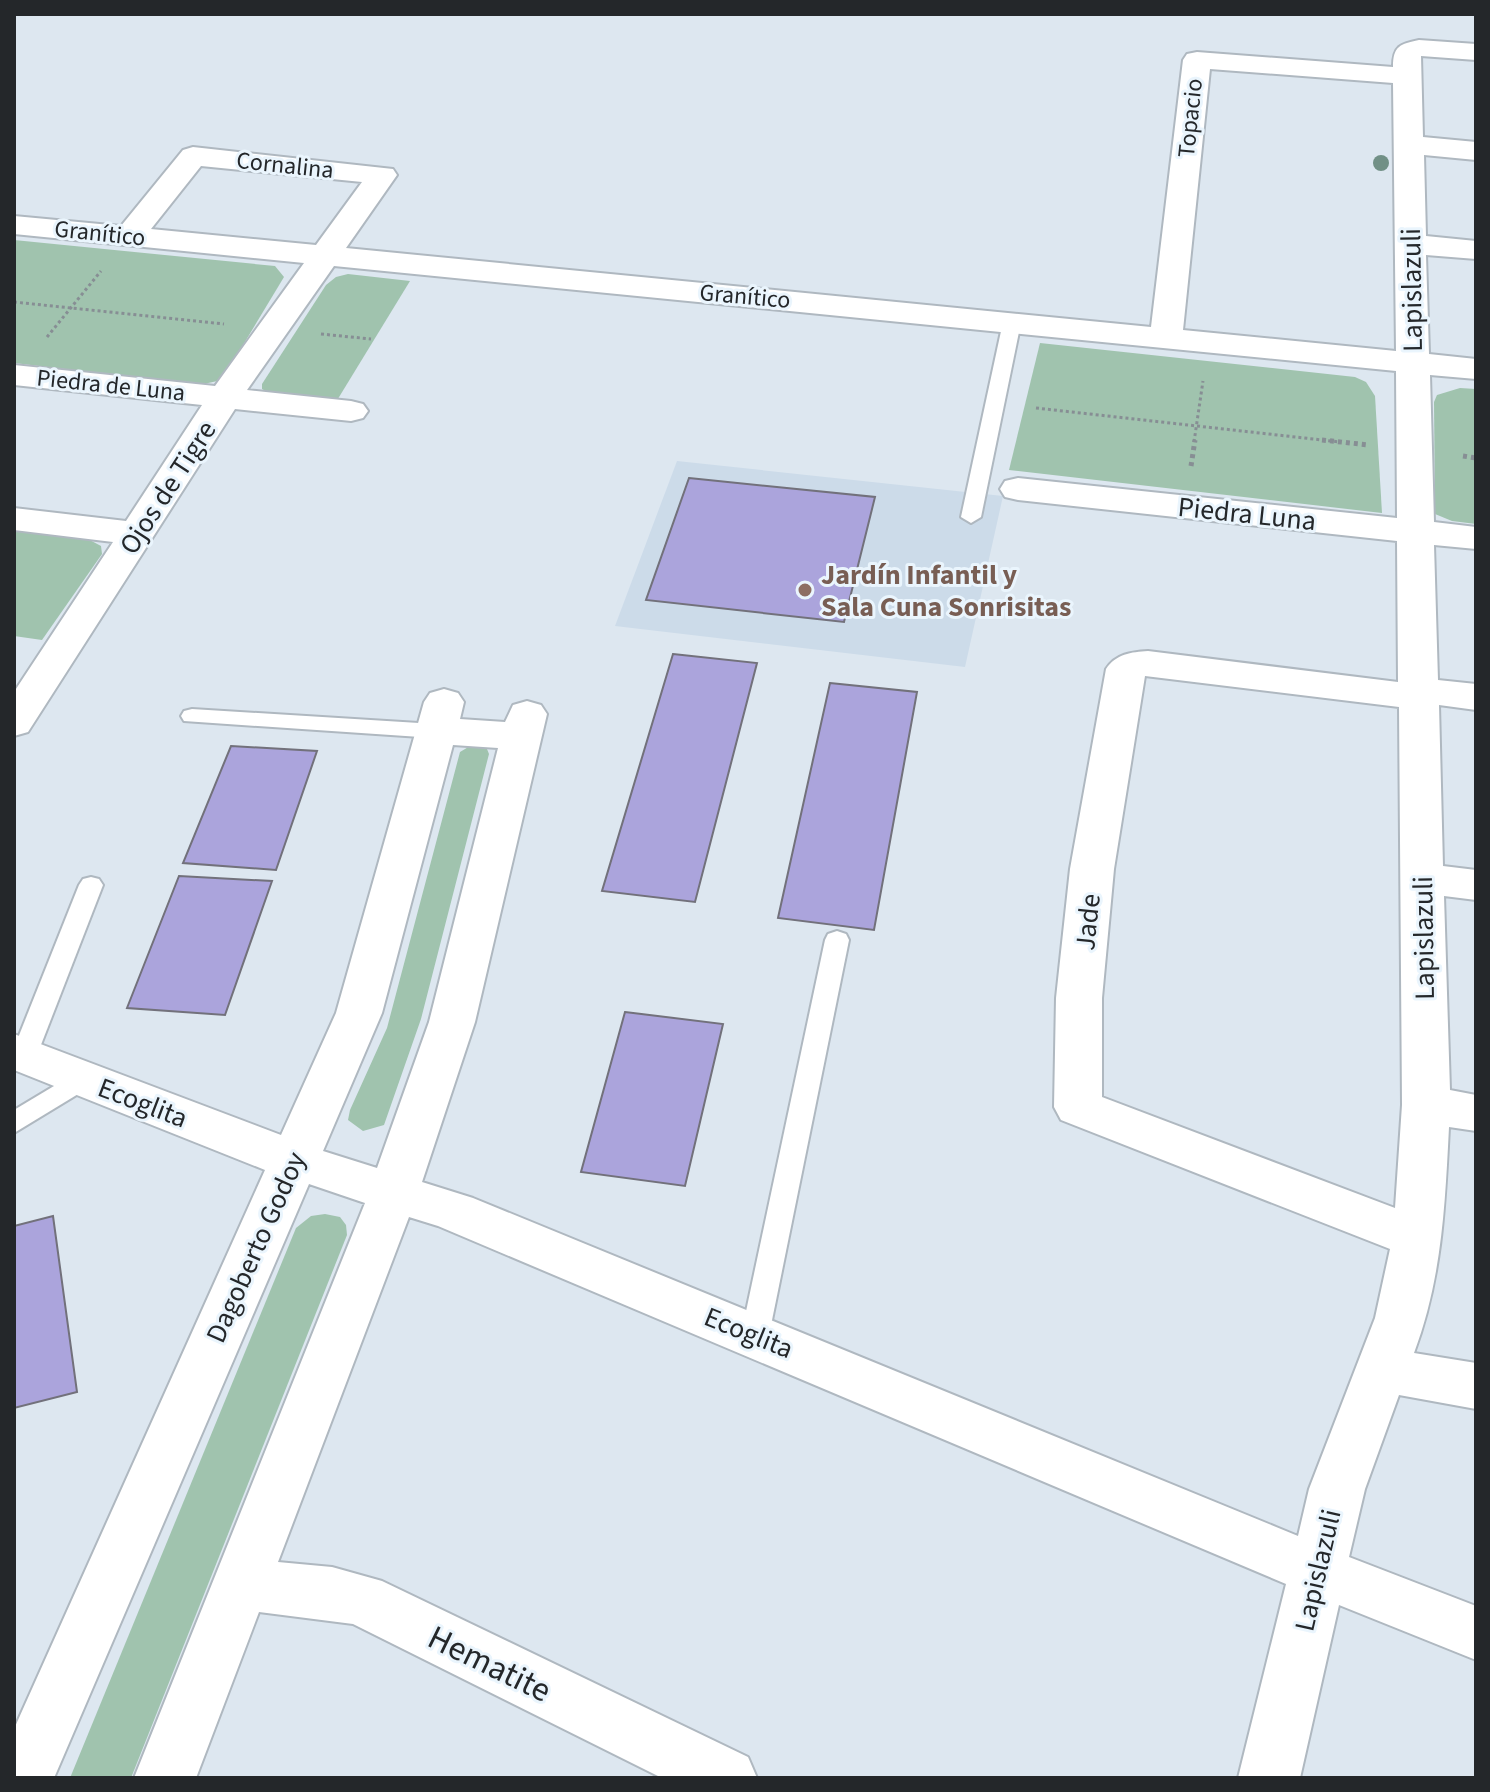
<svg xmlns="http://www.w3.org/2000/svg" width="1490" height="1792" font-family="'Source Sans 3',sans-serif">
  <rect width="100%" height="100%" fill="#dde7f0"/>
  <!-- built -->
  <polygon fill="#ccdbe9" points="677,461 1003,496 965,667 615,626"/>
  <!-- green -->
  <g fill="#a0c3ae">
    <polygon points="14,240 275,266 284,277 222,380 199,385 14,363"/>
    <polygon points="348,274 410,281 336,402 269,393 262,389 262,384 326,285 336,277"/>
    <polygon points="1040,343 1355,377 1366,382 1375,396 1382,513 1009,470"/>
    <polygon points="1460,388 1476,389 1476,524 1452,521 1435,514 1434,402 1437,395"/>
    <polygon points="14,528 86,538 101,546 102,554 42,640 14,636"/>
    <polygon points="481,745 487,749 489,754 421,1019 384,1125 363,1131 348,1120 350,1110 387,1028 460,752 470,746"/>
    <polygon points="325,1214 340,1217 346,1225 347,1235 131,1778 70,1778 296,1228 311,1216"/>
  </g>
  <!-- building -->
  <g fill="#aba4dc" stroke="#72717b" stroke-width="2">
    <polygon points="689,478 875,497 844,622 646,600"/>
    <polygon points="673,654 757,663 695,902 602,891"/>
    <polygon points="830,683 917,692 874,930 778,918"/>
    <polygon points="231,746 317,751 276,870 183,863"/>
    <polygon points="179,876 272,881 225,1015 127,1008"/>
    <polygon points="625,1012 723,1024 685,1186 581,1172"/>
    <polygon points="53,1216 77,1392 14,1408 14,1226"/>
  </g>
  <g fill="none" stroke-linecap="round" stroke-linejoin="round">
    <defs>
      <g id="lane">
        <polygon points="1012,317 1021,322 981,517 971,523 961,517 1003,322"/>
        <polygon points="192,709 435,724 443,726 446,731 443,736 435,738 184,721 181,716 184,711"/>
        <polygon points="91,877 99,879 103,885 37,1055 33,1062 24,1065 15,1062 14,1048 79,885 83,879"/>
        <polygon points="837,931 846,934 849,940 769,1335 765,1343 755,1347 745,1343 741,1335 825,940 828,934"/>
        <polygon points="84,1068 93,1071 97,1078 93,1085 14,1133 14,1110"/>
      </g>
      <path id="street" d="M1419 40 1476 44V60L1421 56 1423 137 1476 142V160L1424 155 1426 236 1476 241V259L1426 255 1429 354 1476 359V379L1430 375 1434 522 1476 527V549L1434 545 1438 680 1476 684V710L1439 705 1443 866 1476 870V900L1444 896 1450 1090 1476 1095V1131L1449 1127C1445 1206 1442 1278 1414 1353L1476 1363V1409L1399 1395 1365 1489 1349 1557 1476 1606V1660L1339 1605 1300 1778H1238L1286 1584 438 1226 409 1217 278 1562 332 1567 382 1581 748 1757 757 1778H662L353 1624 259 1612 196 1778H134L365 1203 309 1184 54 1778H14V1729L265 1170 14 1070V1034L281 1135 336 1013 424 702 430 693 444 689 458 693 464 702 460 719 505 722 513 705 527 701 541 705 547 714 475 1022 422 1182 473 1198 1298 1536 1309 1489 1375 1318 1390 1249 1061 1120 1054 1107 1056 998 1070 869 1106 669C1116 654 1131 652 1148 651L1398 682 1397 541 1018 500 1005 497 1000 489 1005 481 1018 478 1397 518 1396 371 334 266 247 390 351 401 363 404 368 411 363 418 351 421 235 409 28 732 14 736V692L113 542 14 530V508L126 521 202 405 14 385V365L215 386 304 263 14 234V216L121 226 183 150 193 147 393 169 397 175 346 248 1151 327 1183 60 1187 54 1197 52 1393 67C1393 46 1400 44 1419 40ZM1210 69 1393 83 1396 351 1183 330ZM201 166 362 182 316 245 151 229ZM1145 676 1399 707 1402 1105 1395 1208 1102 1097V998L1114 869ZM453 745 498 748 429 1022 377 1168 323 1151 382 1013Z"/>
    </defs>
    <!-- lane casing -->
    <use href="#lane" stroke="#afb8c0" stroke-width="4"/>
    <!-- street casing -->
    <use href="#street" stroke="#afb8c0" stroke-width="4"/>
    <!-- path-far1 -->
    <g stroke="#878e94" stroke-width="3" stroke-dasharray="3 3" stroke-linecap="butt">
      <polyline points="14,302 224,324"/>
      <polyline points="321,334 371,339"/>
      <polyline points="47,337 101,271"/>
      <polyline points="1036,408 1340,442"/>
      <polyline points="1194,442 1203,381"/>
    </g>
    <!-- path -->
    <g stroke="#878e94" stroke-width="5" stroke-dasharray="4 4" stroke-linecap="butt">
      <polyline points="1322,440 1369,445"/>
      <polyline points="1463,456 1476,458"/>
      <polyline points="1191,466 1195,440"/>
    </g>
    <!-- lane -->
    <use href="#lane" fill="#fff" fill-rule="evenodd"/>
    <!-- street -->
    <use href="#street" fill="#fff" fill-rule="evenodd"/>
  </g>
  <!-- trees -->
  <circle fill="#719086" cx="1381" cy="163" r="8"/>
  <!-- markers -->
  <circle fill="#8d6e63" stroke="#eaf5fd" stroke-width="3" cx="805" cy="590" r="8"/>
  <g text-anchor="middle" stroke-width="6" stroke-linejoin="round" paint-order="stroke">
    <!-- far-street labels -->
    <g font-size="24" fill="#24272a" stroke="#eaf5fd">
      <text transform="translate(1190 118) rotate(-84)" y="8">Topacio</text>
      <text transform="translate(285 165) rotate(6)" y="8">Cornalina</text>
      <text transform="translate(100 233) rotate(6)" y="8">Granítico</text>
      <text transform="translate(745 296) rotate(5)" y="8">Granítico</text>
      <text transform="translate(111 385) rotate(6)" y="8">Piedra de Luna</text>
    </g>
    <!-- street labels -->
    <g font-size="28" fill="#24272a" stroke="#eaf5fd">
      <text transform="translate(1411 290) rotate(-91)" y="10">Lapislazuli</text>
      <text transform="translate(167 487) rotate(-57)" y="10">Ojos de Tigre</text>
      <text transform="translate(1247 513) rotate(6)" y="10">Piedra Luna</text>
      <text transform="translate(1087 922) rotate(-84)" y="10">Jade</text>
      <text transform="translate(1423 938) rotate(-91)" y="10">Lapislazuli</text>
      <text transform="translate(143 1102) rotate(21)" y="10">Ecoglita</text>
      <text transform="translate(255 1247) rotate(-66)" y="10">Dagoberto Godoy</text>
      <text transform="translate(749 1332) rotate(22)" y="10">Ecoglita</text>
      <text transform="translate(1317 1570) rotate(-77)" y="10">Lapislazuli</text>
    </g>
    <!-- education labels -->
    <g font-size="28" font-weight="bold" fill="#785e54" stroke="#eaf5fd" text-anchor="start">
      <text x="821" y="584">Jardín Infantil y<tspan x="821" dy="32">Sala Cuna Sonrisitas</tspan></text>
    </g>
    <!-- near-street labels -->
    <g font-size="34" fill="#24272a" stroke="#eaf5fd">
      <text transform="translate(490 1663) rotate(26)" y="12">Hematite</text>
    </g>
  </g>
  <!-- border -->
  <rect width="1490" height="1792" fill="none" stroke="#24272a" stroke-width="32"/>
</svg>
